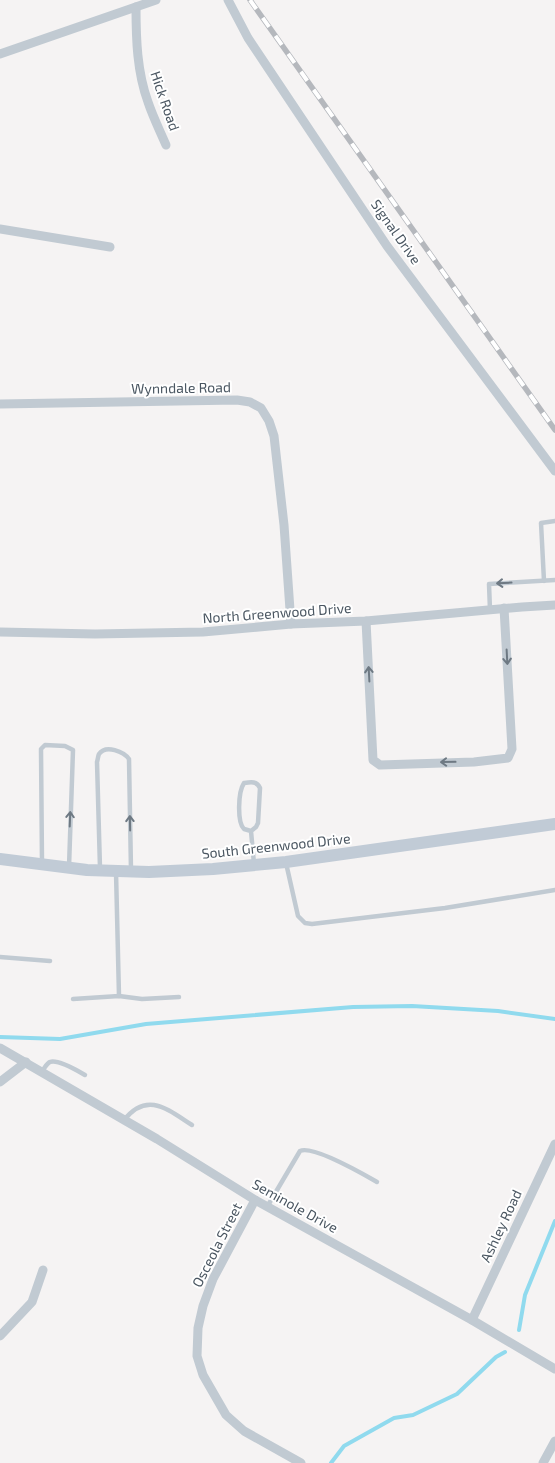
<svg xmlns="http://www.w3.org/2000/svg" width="555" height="1463" font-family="'Exo 2',sans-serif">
  <rect width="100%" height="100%" fill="#f5f3f3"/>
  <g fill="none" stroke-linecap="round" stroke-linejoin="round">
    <!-- stream -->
    <g stroke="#90daee" stroke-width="4">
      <polyline points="0,1037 60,1039 146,1024 353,1007 412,1006 498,1011 555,1019"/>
      <polyline points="519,1330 525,1295 555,1221"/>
      <polyline points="331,1463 344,1446 394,1418 413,1415 457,1394 496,1357 505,1352"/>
    </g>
    <!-- lane -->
    <g stroke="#c1cad2" stroke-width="4.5">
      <polyline points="544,581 541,523 555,521"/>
      <polyline points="490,610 489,584 555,580"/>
      <path d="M251 831 244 829C237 822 238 792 244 783 251 782 257 781 260 788L258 823 256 827 251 831 254 864"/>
      <polyline points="42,863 41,749 45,745 65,746 73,750 69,867"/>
      <polyline points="286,863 298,916 305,923 312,924 445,908 555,890"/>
      <path d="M100 868 97 762C98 759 98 756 99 754 106 744 124 752 129 759L131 870"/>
      <polyline points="116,872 119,996"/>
      <polyline points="0,957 50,961"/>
      <polyline points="73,999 119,996 142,999 179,997"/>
      <path d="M42 1071C44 1069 47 1063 50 1062 58 1059 78 1071 85 1075"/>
      <path d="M124 1120C147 1091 167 1109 192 1125"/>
      <path d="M267 1207 300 1151C313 1145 363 1174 377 1182"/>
    </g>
    <!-- street -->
    <g stroke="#c1cad2" stroke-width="9">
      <polyline points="228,0 248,38 268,68 387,246 555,471"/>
      <path d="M136 7C136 39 137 72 148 102 153 117 160 131 166 145"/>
      <polyline points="0,54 156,0"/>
      <polyline points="0,229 110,247"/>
      <polyline points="0,404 237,400 250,402 261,408 269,421 274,436 284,525 291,624"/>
      <polyline points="366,621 373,760 380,765 474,762 508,758 512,749 504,608"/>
      <polyline points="0,632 95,634 203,632 291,624 366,621 522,607 555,605"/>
      <polyline points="0,1048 157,1139 255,1200 472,1320 555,1369"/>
      <polyline points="0,1082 26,1062"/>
      <polyline points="255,1200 213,1279 203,1306 198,1328 197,1356 203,1375 226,1415 244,1431 301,1463"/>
      <polyline points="472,1320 555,1144"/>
      <polyline points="0,1336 32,1302 43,1270"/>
      <polyline points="543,1463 555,1441"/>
    </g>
    <!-- secondary -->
    <polyline stroke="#c1cbd6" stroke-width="12" points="0,859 87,870 149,872 213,869 286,862 555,824"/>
    <defs>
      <polyline id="rail" points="250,0 555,430"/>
    </defs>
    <!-- rail casing -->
    <use href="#rail" stroke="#b5b8bd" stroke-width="5.5"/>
    <!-- rail -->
    <use href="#rail" stroke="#fff" stroke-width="4" stroke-dasharray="11" stroke-linecap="butt"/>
  </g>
  <!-- one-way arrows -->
  <defs><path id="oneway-shaft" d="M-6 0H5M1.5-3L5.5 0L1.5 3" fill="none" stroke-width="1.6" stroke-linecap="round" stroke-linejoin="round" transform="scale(1.25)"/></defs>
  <g stroke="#6e7983">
    <use href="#oneway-shaft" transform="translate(504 583) rotate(177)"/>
    <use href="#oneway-shaft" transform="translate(507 657) rotate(87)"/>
    <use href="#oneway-shaft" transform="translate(369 674) rotate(-93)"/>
    <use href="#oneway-shaft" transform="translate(448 762) rotate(179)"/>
    <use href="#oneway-shaft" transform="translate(70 819) rotate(-88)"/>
    <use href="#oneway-shaft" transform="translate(130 823) rotate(-91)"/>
  </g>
  <g text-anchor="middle" stroke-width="4" stroke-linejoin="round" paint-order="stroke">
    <!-- street labels -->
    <g font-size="14" fill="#4a5661" stroke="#fff">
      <text transform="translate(165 101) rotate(71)" y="5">Hick Road</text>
      <text transform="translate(396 232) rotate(55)" y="5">Signal Drive</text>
      <text transform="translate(181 388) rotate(-1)" y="5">Wynndale Road</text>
      <text transform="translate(277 613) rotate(-4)" y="5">North Greenwood Drive</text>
      <text transform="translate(276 846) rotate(-6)" y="5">South Greenwood Drive</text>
      <text transform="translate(295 1206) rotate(29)" y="5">Seminole Drive</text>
      <text transform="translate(501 1226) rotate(-65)" y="5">Ashley Road</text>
      <text transform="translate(217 1245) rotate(-63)" y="5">Osceola Street</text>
    </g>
  </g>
</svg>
